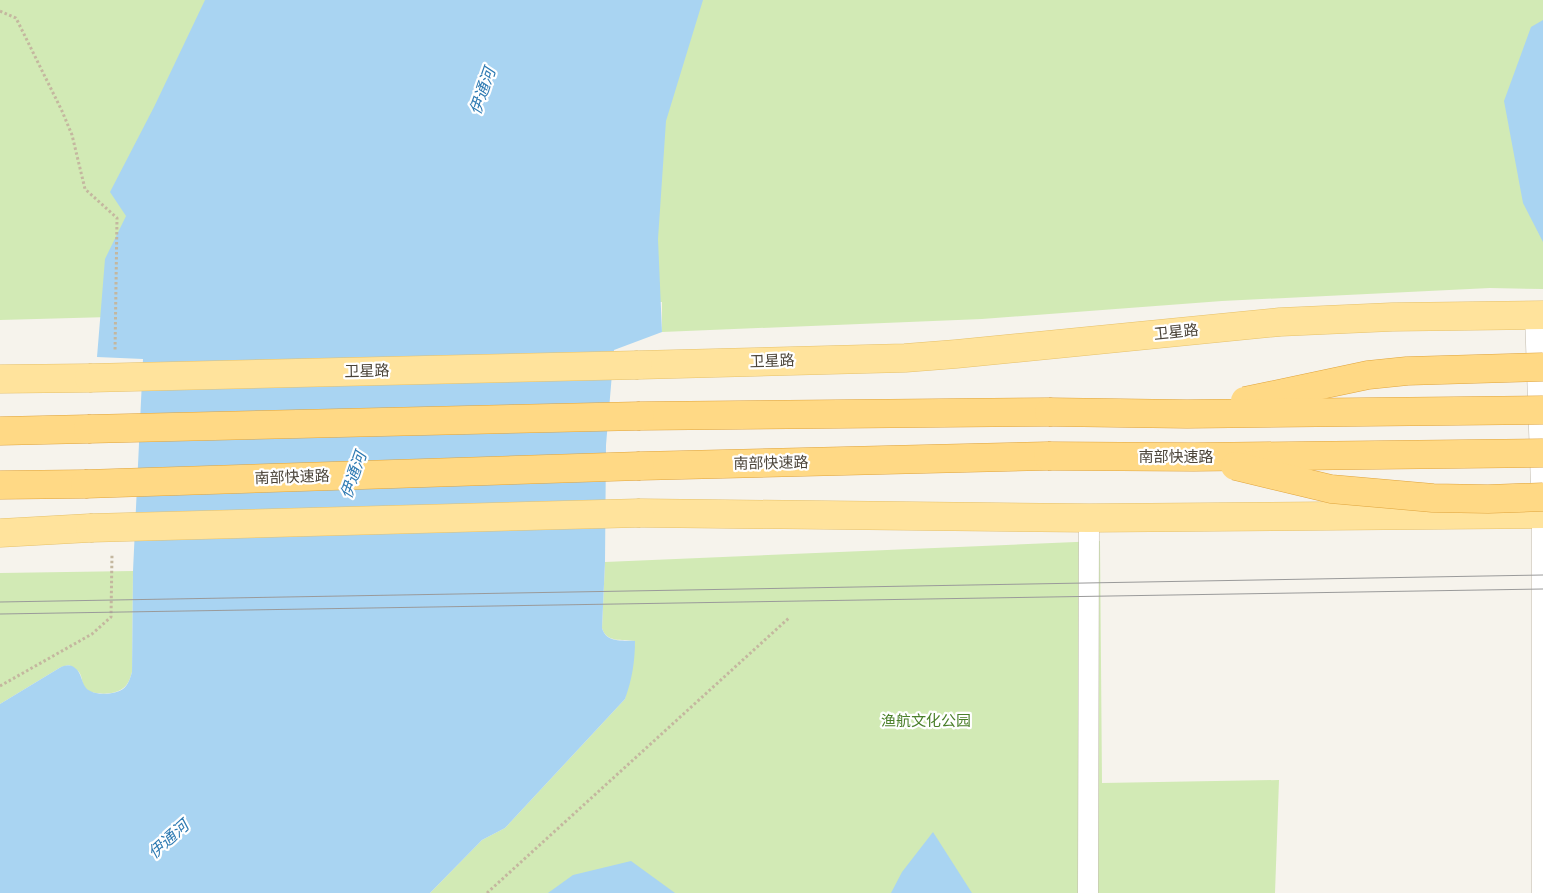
<svg xmlns="http://www.w3.org/2000/svg" width="1543" height="893" font-family="'Titillium Web','Noto Sans SC',sans-serif">
  <rect width="100%" height="100%" fill="#f6f3ec"/>
  <!-- green -->
  <g fill="#d2eab5">
    <polygon points="0,0 1543,0 1543,289 1490,288 1222,301 982,319 662,332 662,302 0,320"/>
    <path d="M1100 541 1102 783 1279 780 1275 893H430L482 840 505 828 625 699 635 641C622 639 606 643 602 628L605 562Z"/>
    <path d="M133 571 132 672C130 679 128 685 122 689 114 695 95 695 87 690 81 685 83 677 79 672 76 669 72 667 69 665L61 667 0 704V573Z"/>
  </g>
  <!-- water -->
  <g fill="#a9d4f2">
    <path d="M205 0H703L666 121 658 239 662 332 614 350 606 445 605 562 602 628C606 643 622 640 635 641 635 661 632 680 625 699L505 828 482 840 430 893H0V704L61 667C66 665 71 664 75 668 82 673 81 682 86 688 93 696 115 695 123 689 128 685 130 679 132 672L133 571 143 359 97 357 105 259 126 216 110 192 154 107Z"/>
    <polygon points="1543,20 1543,242 1523,203 1504,101 1531,27"/>
    <polygon points="933,832 972,893 891,893 902,872"/>
    <polygon points="631,861 675,893 548,893 573,875"/>
  </g>
  <g fill="none" stroke-linecap="round" stroke-linejoin="round">
    <defs>
      <g id="minor">
        <polyline points="1535,315 1542,514 1542,893"/>
        <polyline points="1088,893 1089,518"/>
      </g>
      <g id="primary">
        <polyline points="638,365 905,358 956,354 1280,322 1392,317 1543,315"/>
        <polyline points="0,379 89,378"/>
        <polyline points="640,513 1089,518 1543,514"/>
        <polyline points="0,533 90,528"/>
      </g>
      <g id="trunk">
        <polyline points="640,416 1049,412"/>
        <polyline points="0,431 88,429"/>
        <polyline points="640,466 1048,456"/>
        <polyline points="0,485 85,484"/>
      </g>
    </defs>
    <!-- minor casing -->
    <use href="#minor" stroke="#c2bbae" stroke-width="21"/>
    <!-- primary casing -->
    <use href="#primary" stroke="#e6c16a" stroke-width="29"/>
    <!-- trunk casing -->
    <use href="#trunk" stroke="#e0a43c" stroke-width="29"/>
    <!-- path -->
    <g stroke="#c4b79f" stroke-width="3" stroke-dasharray="2.5 2.5" stroke-linecap="butt">
      <polyline points="0,11 16,18 62,111 72,135 85,189 117,218 115,352"/>
      <polyline points="0,686 92,634 111,617 112,554"/>
      <polyline points="487,893 790,617"/>
    </g>
    <!-- minor -->
    <use href="#minor" stroke="#fff" stroke-width="20"/>
    <!-- primary -->
    <use href="#primary" stroke="#ffe39c" stroke-width="28"/>
    <!-- trunk -->
    <use href="#trunk" stroke="#ffd985" stroke-width="28"/>
    <!-- tram -->
    <g stroke="#9a9a9a" stroke-width="1">
      <polyline points="0,602 1543,575"/>
      <polyline points="0,614 1543,589"/>
    </g>
    <defs>
      <g id="primary-bridge">
        <polyline points="89,378 638,365"/>
        <polyline points="90,528 640,513"/>
      </g>
      <g id="trunk-bridge">
        <polyline points="1245,401 1368,375 1407,371 1543,367"/>
        <polyline points="1049,412 1187,414 1543,410"/>
        <polyline points="88,429 640,416"/>
        <polyline points="1048,456 1194,457 1543,453"/>
        <polyline points="1235,466 1331,489 1433,498 1488,499 1543,497"/>
        <polyline points="85,484 640,466"/>
      </g>
    </defs>
    <!-- primary-bridge casing -->
    <use href="#primary-bridge" stroke="#e6c16a" stroke-width="29" stroke-linecap="butt"/>
    <!-- trunk-bridge casing -->
    <use href="#trunk-bridge" stroke="#e0a43c" stroke-width="29" stroke-linecap="butt"/>
    <!-- primary-bridge -->
    <use href="#primary-bridge" stroke="#ffe39c" stroke-width="28"/>
    <!-- trunk-bridge -->
    <use href="#trunk-bridge" stroke="#ffd985" stroke-width="28"/>
  </g>
  <g text-anchor="middle" stroke-width="4.5" stroke-linejoin="round" paint-order="stroke">
    <!-- street labels -->
    <g font-size="15" fill="#4b4439" stroke="#fff">
      <text transform="translate(1176 332) rotate(-6)" y="5">卫星路</text>
      <text transform="translate(772 361) rotate(-2)" y="5">卫星路</text>
      <text transform="translate(367 371) rotate(-1)" y="5">卫星路</text>
      <text x="1176" y="462">南部快速路</text>
      <text transform="translate(771 463) rotate(-1)" y="5">南部快速路</text>
      <text transform="translate(292 477) rotate(-2)" y="5">南部快速路</text>
    </g>
    <!-- park labels -->
    <g font-size="15" fill="#4a7f2a" stroke="#fff">
      <text x="926" y="726">渔航文化公园</text>
    </g>
    <!-- water labels -->
    <g font-size="16" font-style="italic" fill="#2e7ab2" stroke="#fff">
      <text transform="translate(482 91) rotate(-71)" y="6">伊通河</text>
      <text transform="translate(353 475) rotate(-71)" y="6">伊通河</text>
      <text transform="translate(168 839) rotate(-42)" y="6">伊通河</text>
    </g>
  </g>
</svg>
